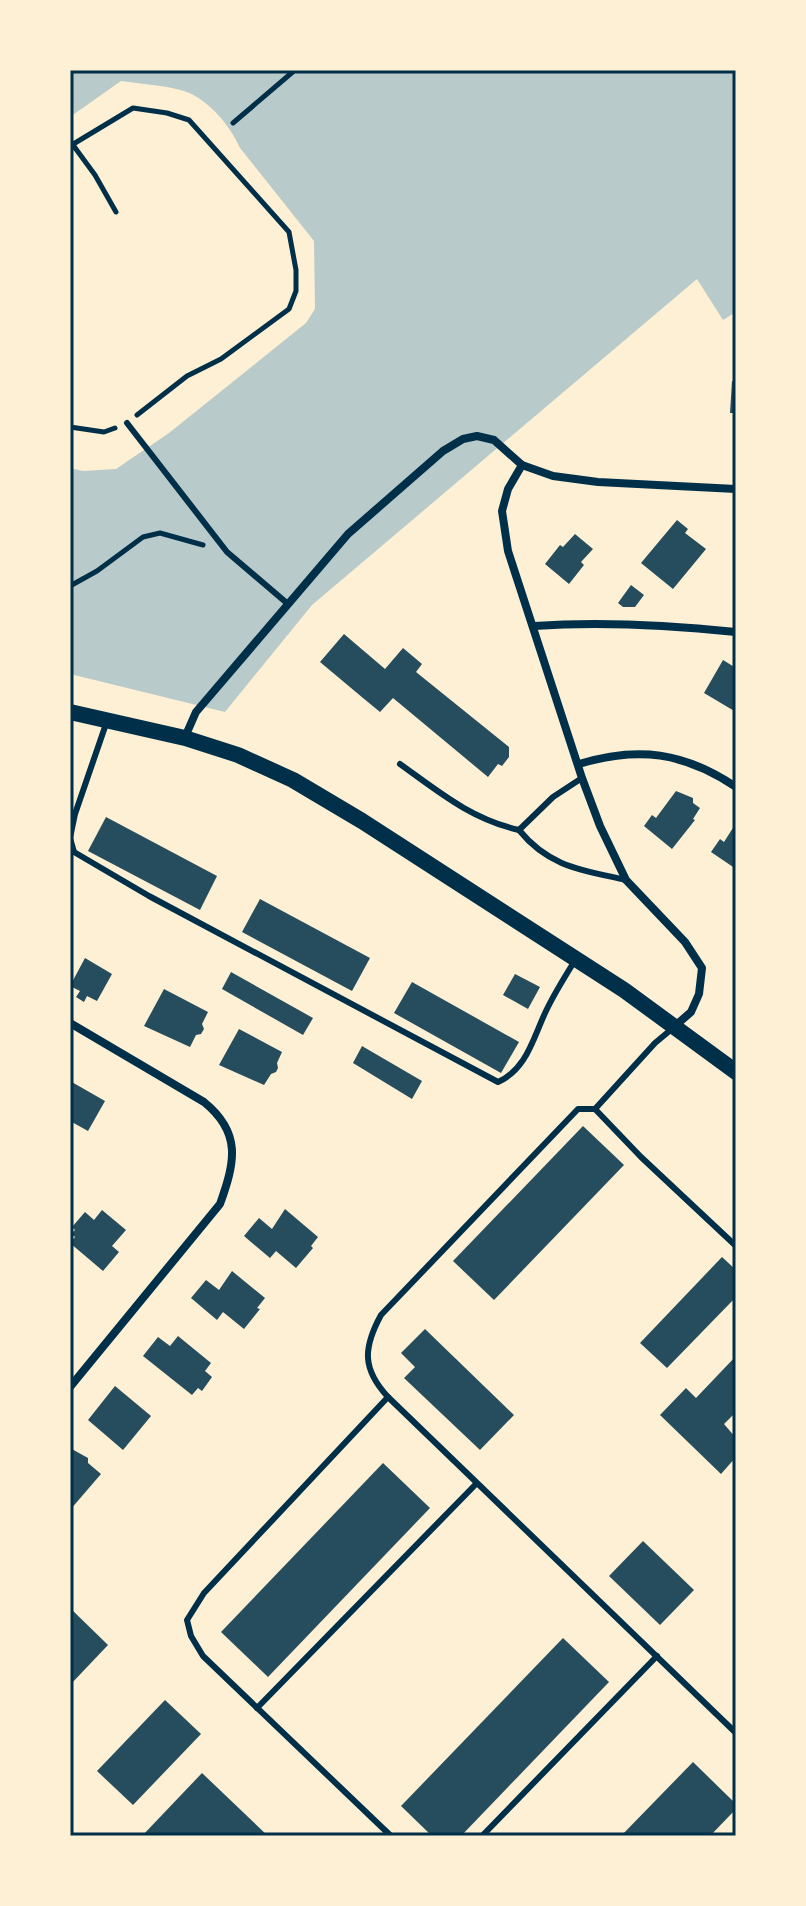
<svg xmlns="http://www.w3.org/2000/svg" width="806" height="1906" font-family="Mulish,sans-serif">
  <rect width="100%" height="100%" fill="#fdf0d5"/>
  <!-- green -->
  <path fill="#b9caca" d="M70 70H736V312L723 320 697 279 312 605 225 712 70 674V468L83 471 116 469 169 433 306 323 315 309 314 241 240 148C230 125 208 99 184 91 164 85 141 84 121 81L70 117Z"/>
  <!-- building -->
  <g fill="#264d5e">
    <polygon points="732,381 736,381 736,413 730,413"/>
    <polygon points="677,520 688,529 685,533 706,549 673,589 641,563"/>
    <polygon points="575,534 593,549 581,562 584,565 569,584 545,564 560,545 563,547"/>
    <polygon points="631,585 644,595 635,607 623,607 618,603"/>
    <polygon points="344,634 385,669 403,648 422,664 416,672 509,747 509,757 502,766 498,764 488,777 393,698 380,712 363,698 320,662"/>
    <polygon points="723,660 736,668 736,712 704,693"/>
    <polygon points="676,791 693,798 693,803 700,808 693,819 695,820 672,849 644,826 652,815 656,818"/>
    <polygon points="106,817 217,876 200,910 88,851"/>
    <polygon points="736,823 736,869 711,852 720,839 724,842"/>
    <polygon points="260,899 370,958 352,991 242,932"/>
    <polygon points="85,958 112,974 97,1001 87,996 84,1002 76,997 80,991 70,986"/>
    <polygon points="231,972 313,1018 303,1035 222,989"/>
    <polygon points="515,974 540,987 528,1009 503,995"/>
    <polygon points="412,982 519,1042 501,1073 394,1013"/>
    <polygon points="164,989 208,1012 202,1024 204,1029 201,1034 196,1035 190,1047 144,1026"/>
    <polygon points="239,1029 282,1052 277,1063 278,1068 276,1072 271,1074 264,1085 219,1065"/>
    <polygon points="362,1046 422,1081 412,1099 353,1063"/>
    <polygon points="70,1081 105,1101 88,1131 70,1121"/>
    <polygon points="583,1126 624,1165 494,1300 453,1261"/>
    <polygon points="285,1209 318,1237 311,1246 313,1248 296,1268 276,1251 270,1258 244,1236 259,1218 272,1229"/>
    <polygon points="102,1210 126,1230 112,1246 119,1252 103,1271 70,1243 75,1237 71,1234 75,1230 72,1227 85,1212 94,1220"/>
    <polygon points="722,1257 736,1270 736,1297 667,1368 640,1343"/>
    <polygon points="232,1271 265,1298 257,1308 260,1309 244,1329 223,1312 217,1320 191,1298 206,1280 219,1290"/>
    <polygon points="425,1329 514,1415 480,1450 404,1378 415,1367 401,1353"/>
    <polygon points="178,1336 211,1363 205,1371 212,1377 202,1391 198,1388 192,1395 143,1356 158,1337 170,1346"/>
    <polygon points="736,1356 736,1412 724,1424 736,1438 736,1457 721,1474 660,1415 686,1388 696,1398"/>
    <polygon points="115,1386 151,1416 123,1450 88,1420"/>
    <polygon points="70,1448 88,1458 88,1463 101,1474 70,1510"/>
    <polygon points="383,1463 430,1508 268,1677 221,1632"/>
    <polygon points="643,1541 694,1590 660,1625 609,1576"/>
    <polygon points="70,1608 108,1645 70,1685"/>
    <polygon points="563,1638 609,1682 461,1836 432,1836 401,1806"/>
    <polygon points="165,1700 201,1734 133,1805 97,1771"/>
    <polygon points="693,1762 736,1804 736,1809 710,1836 621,1836"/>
    <polygon points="202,1773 268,1836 142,1836"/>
  </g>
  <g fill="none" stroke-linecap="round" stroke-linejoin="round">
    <!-- path -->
    <g stroke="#003049" stroke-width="5">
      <polyline points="202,70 216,70"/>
      <polyline points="233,123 295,70"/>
      <polyline points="73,145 95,175 116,212"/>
      <polyline points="70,146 133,108 167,113 189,120 289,232 296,270 296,291 289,309 221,359 187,376 137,415"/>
      <polyline points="70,427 104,432 115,428"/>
      <polyline points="70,586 97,571 143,537 160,533 203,545"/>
    </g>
    <!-- service -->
    <g stroke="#003049" stroke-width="6">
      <polyline points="127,423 227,552 288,604"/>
      <path d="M107 721 75 814 70 838 74 852 149 896 498 1082C527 1069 533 1038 546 1011 554 994 564 978 574 962"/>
      <path d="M400 764C439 792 471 819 519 830"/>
      <path d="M582 778 553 797 519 830C549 867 582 870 626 880"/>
      <polyline points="595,1109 655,1043 673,1028"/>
      <path d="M736 1246 641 1157 595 1109H578L381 1315C363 1348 362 1369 388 1397L736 1733"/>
      <polyline points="388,1397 204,1593 187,1620 191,1636 203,1656 391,1836"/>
      <polyline points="257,1708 476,1484"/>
      <polyline points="482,1836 657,1656"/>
    </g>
    <!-- minor -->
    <g stroke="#003049" stroke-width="8">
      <polyline points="522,465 508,489 502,511 508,551 582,778 600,826 626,880 685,942 702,968 699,994 691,1012 675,1026"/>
      <path d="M534 626C602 621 669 625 736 632"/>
      <polyline points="185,737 196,712 348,534 443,451 463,439 477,436 494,440 522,465 553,476 598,482 736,489"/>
      <path d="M579 764C638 746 684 752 736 787"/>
      <path d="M70 1023 204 1102C242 1133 235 1162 220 1204L70 1387"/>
    </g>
    <!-- secondary -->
    <polyline stroke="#003049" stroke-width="16" points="70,712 185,738 238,755 293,780 362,821 624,990 736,1072"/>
  </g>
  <!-- border -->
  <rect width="806" height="1906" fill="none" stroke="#fdf0d5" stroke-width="144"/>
  <rect x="72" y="72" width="662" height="1762" fill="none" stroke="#003049" stroke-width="3"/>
</svg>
